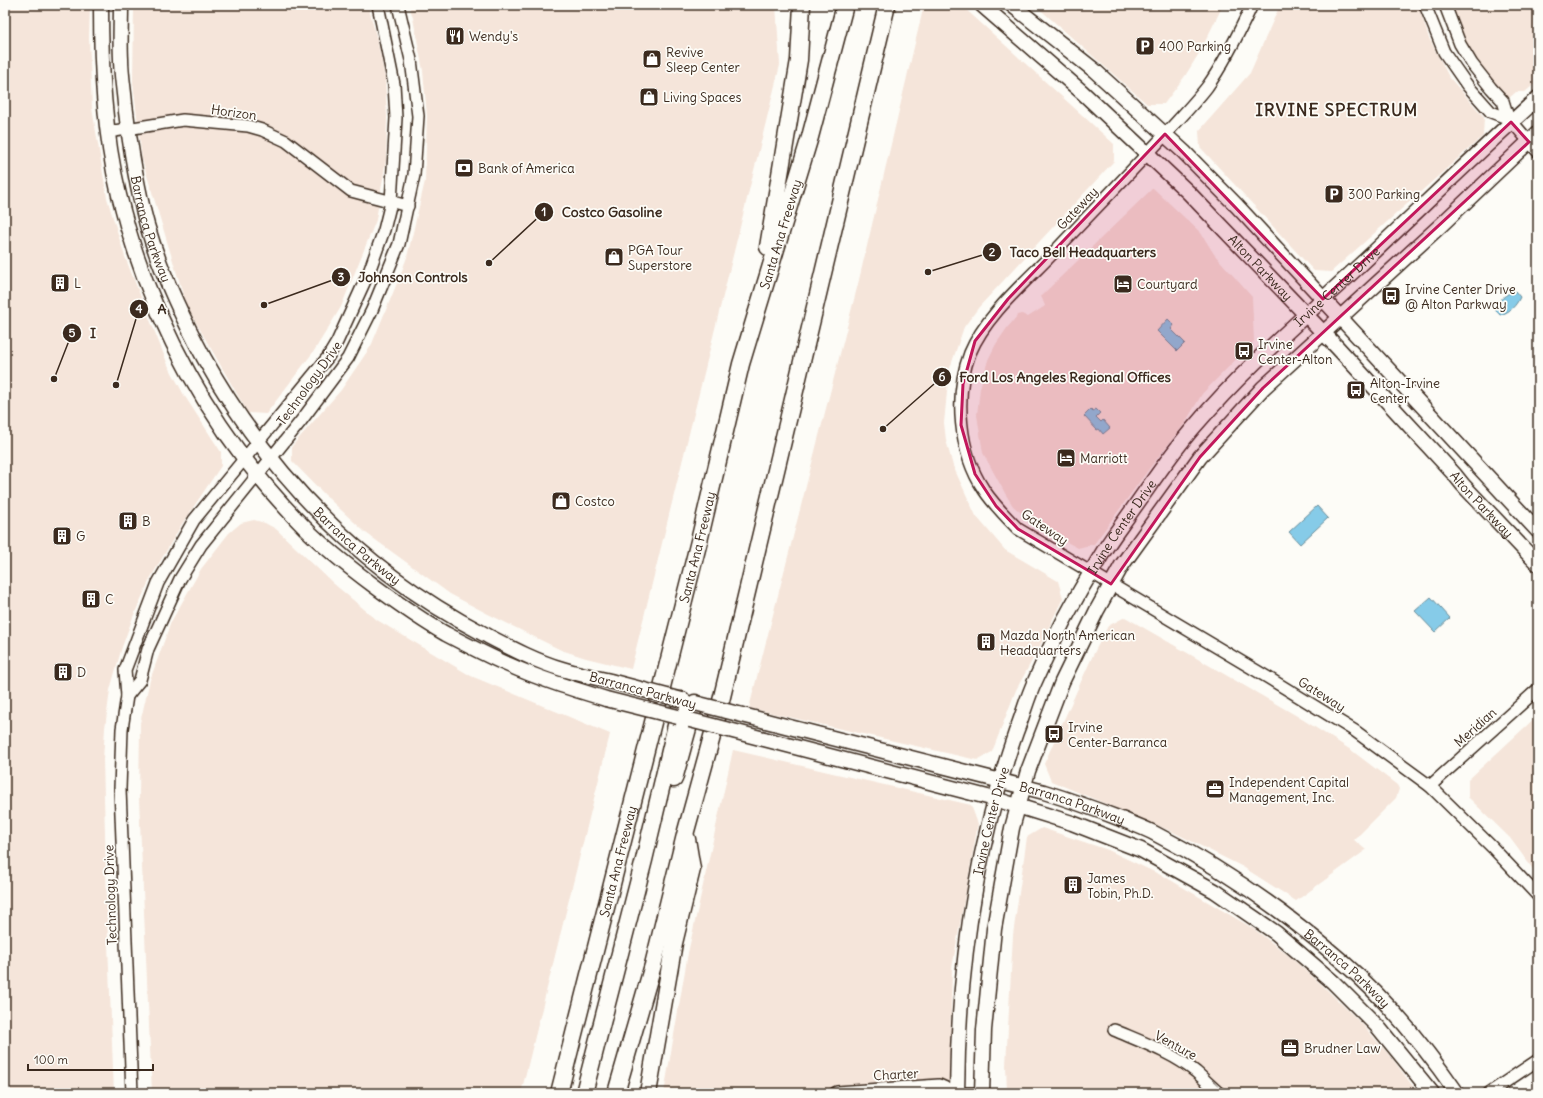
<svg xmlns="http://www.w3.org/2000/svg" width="1543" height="1098" font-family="Delius,sans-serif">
  <rect width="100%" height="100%" fill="#fdfcf7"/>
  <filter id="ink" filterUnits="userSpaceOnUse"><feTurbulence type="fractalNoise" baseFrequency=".025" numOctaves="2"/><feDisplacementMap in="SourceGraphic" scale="8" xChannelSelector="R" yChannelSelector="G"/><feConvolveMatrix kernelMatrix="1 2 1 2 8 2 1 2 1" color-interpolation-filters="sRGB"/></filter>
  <g filter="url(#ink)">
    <!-- built -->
    <g fill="#f5e5da">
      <polygon points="5,5 90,5 89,38 92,108 107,198 125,257 168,365 184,395 221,452 221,466 182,524 150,579 133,617 122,647 110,690 105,728 103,760 108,944 114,1093 5,1093"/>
      <polygon points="134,5 368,5 378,43 385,77 387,117 386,160 376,220 341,307 314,351 266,414 248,413 187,307 142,159 133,83"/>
      <polygon points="409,5 776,5 780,65 631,669 586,658 561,650 486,613 450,594 366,533 328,498 292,461 292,446 341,390 371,346 400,276 407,257 414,228 425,181 427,116 423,71 413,18"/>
      <polygon points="924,5 961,5 1114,144 1114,161 979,307 964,327 949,371 944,423 946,440 953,466 976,516 1005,550 1058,581 1063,598 1040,646 1016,690 992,752 977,760 749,708 858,284"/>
      <polygon points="1035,5 1223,5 1201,50 1185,76 1164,104 1147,104"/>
      <polygon points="1280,5 1418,5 1429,38 1449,77 1484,117 1483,136 1331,272 1314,271 1200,147 1199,131 1250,73"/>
      <polygon points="1449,5 1538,5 1538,81 1525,92 1516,92 1508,99 1478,65 1453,22"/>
      <polygon points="1153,188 1201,233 1214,254 1252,297 1254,341 1202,394 1185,423 1149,469 1094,544 1078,548 1038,527 1013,506 1006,495 983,453 977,415 980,388 988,360 996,344 1007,328 1018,315 1022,314 1028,317 1045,306 1041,296"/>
      <polygon points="254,520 265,523 276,529 334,584 377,620 471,676 610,734 521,1093 152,1093 139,799 140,723 150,680 171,622 201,569 229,533 241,523"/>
      <polygon points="1125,617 1297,716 1351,750 1397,785 1399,789 1396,798 1354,840 1366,850 1296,901 1243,867 1173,832 1051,781 1044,764 1093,655 1108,626"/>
      <polygon points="1538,715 1538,876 1510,838 1468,797 1468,780"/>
      <polygon points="733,750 971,805 978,824 952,968 949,1093 664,1093 688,953"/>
      <polygon points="1042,828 1108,850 1167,878 1254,929 1289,956 1322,985 1362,1024 1391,1057 1418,1093 1007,1093 1006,1065 1013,935 1027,837"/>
    </g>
    <!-- water -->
    <g fill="#86cbe8" stroke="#688b97">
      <path d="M1515 291 1520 297C1516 306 1510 312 1500 315L1495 309C1499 300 1505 294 1515 291Z"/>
      <polygon points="1168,319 1174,325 1171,329 1185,343 1177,351 1157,331"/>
      <polygon points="1091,409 1093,411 1096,409 1100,413 1096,417 1101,422 1103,420 1110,428 1103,434 1099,429 1097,430 1084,416"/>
      <polygon points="1317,506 1328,518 1300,544 1289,532"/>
      <polygon points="1431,597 1450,618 1435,632 1415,611"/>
    </g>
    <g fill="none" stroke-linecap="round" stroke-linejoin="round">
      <defs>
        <g id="minor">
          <path d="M1252 5C1239 33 1225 62 1207 87 1193 105 1177 121 1162 138 1127 176 1092 212 1057 249 1029 279 986 314 970 353 954 395 959 453 984 490 994 505 1006 517 1018 529L1267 677 1355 731 1430 786 1492 847 1538 896"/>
          <polyline points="1425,5 1444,52 1467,85 1491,112 1507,118 1511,122"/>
          <polyline points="1445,5 1460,44 1472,64 1491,88 1503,101 1508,117 1538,152"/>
          <polyline points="108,132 183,120 248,126 262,130 286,141 351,191 408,206"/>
          <polyline points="127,696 140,680 148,649 160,623 180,579 201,545 301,421 348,358 372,310 399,244 414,175 418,116 411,60 398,5"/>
          <polyline points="1430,786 1538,689"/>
          <path d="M1114 1030C1142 1042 1173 1053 1196 1072 1204 1079 1211 1086 1219 1093"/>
          <polyline points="132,1093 120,789 122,729 127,696 125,670 158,583 194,520 328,357 337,342 369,272 384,230 391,202 396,118 394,84 378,5"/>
          <polyline points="835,1093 837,1092 939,1085 957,1093 982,1093"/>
          <polyline points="1489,1093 1538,1060"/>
        </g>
        <g id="major">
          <path d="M101 5C101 68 104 133 119 195 149 319 214 437 305 528 326 549 349 567 373 585 396 602 421 620 446 634 467 645 488 656 509 665 540 679 573 689 606 699"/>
          <path id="s1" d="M121 5C121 23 120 41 121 59 121 74 124 90 125 104 130 145 136 185 147 225 160 270 182 317 204 358 270 476 363 571 484 634 509 647 535 661 562 669 578 674 594 677 610 681"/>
          <path id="s2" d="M982 5 1082 92 1189 193 1337 347 1455 475 1463 485 1538 564"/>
          <polyline points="1012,5 1094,70 1184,152 1237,206 1538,531"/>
          <path id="s3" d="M766 721 1044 792C1070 800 1095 809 1121 819 1131 823 1142 827 1152 832 1219 866 1287 913 1344 963 1387 1000 1425 1047 1457 1093"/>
          <polyline points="764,739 995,799 1072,823 1141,850 1215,891 1276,933 1333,982 1378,1027 1432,1093"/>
          <path id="s4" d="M957 1093C958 970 975 849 1016 732 1023 715 1027 698 1035 681 1053 639 1075 598 1099 559 1109 541 1122 525 1133 509 1153 481 1172 452 1194 427 1244 368 1302 319 1358 267 1418 211 1477 153 1538 98"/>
          <polyline points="982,1093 984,1030 994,929 1012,828 1028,771 1062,682 1097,610 1122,565 1200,457 1263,388 1440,226 1538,133"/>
        </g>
        <g id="highway">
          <polyline points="768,247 799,60 802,5"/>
          <polyline points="674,779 695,703"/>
          <path id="s5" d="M559 1093 699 541 741 364 810 137 845 5"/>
          <polyline points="584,1093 644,860 682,700"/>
          <polyline points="616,1093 653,965 686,831 716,722 887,5"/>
          <polyline points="648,1093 674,943 692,869 687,839"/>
        </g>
      </defs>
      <!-- minor casing -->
      <use href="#minor" stroke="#3b2a1e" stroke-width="14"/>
      <!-- major casing -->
      <use href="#major" stroke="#3b2a1e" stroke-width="17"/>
      <!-- highway casing -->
      <use href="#highway" stroke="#3b2a1e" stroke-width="19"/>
      <!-- minor -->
      <use href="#minor" stroke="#fdfcf7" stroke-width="11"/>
      <!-- major -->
      <use href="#major" stroke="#fdfcf7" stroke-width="14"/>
      <!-- highway -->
      <use href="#highway" stroke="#fdfcf7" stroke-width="16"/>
      <defs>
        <g id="major-bridge">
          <polyline points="610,681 682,700"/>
          <polyline points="606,699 678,717"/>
          <polyline points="695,703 766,721"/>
          <polyline points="690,720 764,739"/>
        </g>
      </defs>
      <!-- major-bridge casing -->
      <use href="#major-bridge" stroke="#3b2a1e" stroke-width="17" stroke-linecap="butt"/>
      <!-- major-bridge -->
      <use href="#major-bridge" stroke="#fdfcf7" stroke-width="14"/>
    </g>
  </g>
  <!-- marked area -->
  <path fill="#c2185b" fill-opacity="0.2" stroke="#c2185b" stroke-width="3" stroke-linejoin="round" d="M1511 122 1529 142 1263 388 1200 457 1111 584 1018 529 996 506 975 474 961 425 963 384 975 341 1008 299 1165 134 1323 299Z"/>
  <!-- icons -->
  <defs>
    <symbol id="restaurant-square" viewBox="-11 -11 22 22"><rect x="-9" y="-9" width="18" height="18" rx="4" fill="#3b2a1e" stroke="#fdfcf7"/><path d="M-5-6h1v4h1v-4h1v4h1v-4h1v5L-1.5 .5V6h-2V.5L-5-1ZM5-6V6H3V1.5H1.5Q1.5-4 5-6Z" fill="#fff"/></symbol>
    <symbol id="parking-square" viewBox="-11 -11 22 22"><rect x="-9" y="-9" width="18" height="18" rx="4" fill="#3b2a1e" stroke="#fdfcf7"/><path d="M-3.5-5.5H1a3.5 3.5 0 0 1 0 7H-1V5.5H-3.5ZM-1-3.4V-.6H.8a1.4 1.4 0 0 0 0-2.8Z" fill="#fff"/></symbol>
    <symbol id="shop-square" viewBox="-11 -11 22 22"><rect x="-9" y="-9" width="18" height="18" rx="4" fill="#3b2a1e" stroke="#fdfcf7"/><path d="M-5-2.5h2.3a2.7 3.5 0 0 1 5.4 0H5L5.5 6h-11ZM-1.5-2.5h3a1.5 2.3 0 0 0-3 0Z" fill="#fff"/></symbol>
    <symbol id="bank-square" viewBox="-11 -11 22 22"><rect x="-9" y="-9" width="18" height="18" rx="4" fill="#3b2a1e" stroke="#fdfcf7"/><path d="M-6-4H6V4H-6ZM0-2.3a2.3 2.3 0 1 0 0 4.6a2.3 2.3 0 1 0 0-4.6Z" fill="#fff"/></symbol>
    <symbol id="building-square" viewBox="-11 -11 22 22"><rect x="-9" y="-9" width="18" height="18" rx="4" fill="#3b2a1e" stroke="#fdfcf7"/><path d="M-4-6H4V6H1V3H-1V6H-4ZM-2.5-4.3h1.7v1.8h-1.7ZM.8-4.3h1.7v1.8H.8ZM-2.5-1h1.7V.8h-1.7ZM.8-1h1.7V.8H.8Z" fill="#fff"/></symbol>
    <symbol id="hotel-square" viewBox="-11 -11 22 22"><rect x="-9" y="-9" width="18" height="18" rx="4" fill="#3b2a1e" stroke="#fdfcf7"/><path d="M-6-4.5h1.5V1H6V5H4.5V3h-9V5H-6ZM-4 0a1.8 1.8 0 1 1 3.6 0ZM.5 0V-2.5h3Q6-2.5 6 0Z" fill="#fff"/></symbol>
    <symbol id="bus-square" viewBox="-11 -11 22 22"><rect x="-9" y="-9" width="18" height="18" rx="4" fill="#3b2a1e" stroke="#fdfcf7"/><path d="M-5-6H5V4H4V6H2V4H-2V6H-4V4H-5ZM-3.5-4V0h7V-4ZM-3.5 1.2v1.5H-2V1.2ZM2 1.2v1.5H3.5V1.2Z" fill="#fff"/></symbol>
    <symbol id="office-square" viewBox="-11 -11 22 22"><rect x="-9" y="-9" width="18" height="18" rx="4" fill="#3b2a1e" stroke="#fdfcf7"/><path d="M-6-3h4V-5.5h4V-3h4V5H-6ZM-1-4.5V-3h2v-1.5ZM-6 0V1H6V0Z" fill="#fff"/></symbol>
  </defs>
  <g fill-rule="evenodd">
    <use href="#restaurant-square" x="444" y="25" width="22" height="22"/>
    <use href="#parking-square" x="1134" y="35" width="22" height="22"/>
    <use href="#shop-square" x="641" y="48" width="22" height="22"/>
    <use href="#shop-square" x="638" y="86" width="22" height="22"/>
    <use href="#bank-square" x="453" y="157" width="22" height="22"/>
    <use href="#parking-square" x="1323" y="183" width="22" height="22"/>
    <use href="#shop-square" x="603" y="246" width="22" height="22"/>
    <use href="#building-square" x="49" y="272" width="22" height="22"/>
    <use href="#hotel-square" x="1112" y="273" width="22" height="22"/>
    <use href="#bus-square" x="1380" y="285" width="22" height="22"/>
    <use href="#bus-square" x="1233" y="340" width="22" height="22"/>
    <use href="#bus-square" x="1345" y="379" width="22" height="22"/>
    <use href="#hotel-square" x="1055" y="447" width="22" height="22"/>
    <use href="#shop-square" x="550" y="490" width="22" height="22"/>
    <use href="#building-square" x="117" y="510" width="22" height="22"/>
    <use href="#building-square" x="51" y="525" width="22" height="22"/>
    <use href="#building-square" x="80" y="588" width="22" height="22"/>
    <use href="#building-square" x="975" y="631" width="22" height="22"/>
    <use href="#building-square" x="52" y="661" width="22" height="22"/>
    <use href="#bus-square" x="1043" y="723" width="22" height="22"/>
    <use href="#office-square" x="1204" y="778" width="22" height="22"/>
    <use href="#building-square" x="1062" y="874" width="22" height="22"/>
    <use href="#office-square" x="1279" y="1037" width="22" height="22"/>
  </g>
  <g text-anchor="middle" stroke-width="3.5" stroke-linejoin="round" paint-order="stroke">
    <!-- poi labels -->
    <g font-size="13" fill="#3b2a1e" stroke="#fdfcf7" text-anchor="start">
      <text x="469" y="41">Wendy's</text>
      <text x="1159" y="51">400 Parking</text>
      <text x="666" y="57">Revive<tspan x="666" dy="15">Sleep Center</tspan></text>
      <text x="663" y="102">Living Spaces</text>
      <text x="478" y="173">Bank of America</text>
      <text x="1348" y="199">300 Parking</text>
      <text x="628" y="255">PGA Tour<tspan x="628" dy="15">Superstore</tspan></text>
      <text x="74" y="288">L</text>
      <text x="1137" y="289">Courtyard</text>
      <text x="1405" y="294">Irvine Center Drive<tspan x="1405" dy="15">@ Alton Parkway</tspan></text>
      <text x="1258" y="349">Irvine<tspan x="1258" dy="15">Center-Alton</tspan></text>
      <text x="1370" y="388">Alton-Irvine<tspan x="1370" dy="15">Center</tspan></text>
      <text x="1080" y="463">Marriott</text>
      <text x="575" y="506">Costco</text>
      <text x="142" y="526">B</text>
      <text x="76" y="541">G</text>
      <text x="105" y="604">C</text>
      <text x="1000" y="640">Mazda North American<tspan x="1000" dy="15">Headquarters</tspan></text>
      <text x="77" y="677">D</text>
      <text x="1068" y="732">Irvine<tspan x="1068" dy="15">Center-Barranca</tspan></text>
      <text x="1229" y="787">Independent Capital<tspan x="1229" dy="15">Management, Inc.</tspan></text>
      <text x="1087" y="883">James<tspan x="1087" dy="15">Tobin, Ph.D.</tspan></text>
      <text x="1304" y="1053">Brudner Law</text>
    </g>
    <!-- street labels -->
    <g font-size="13" fill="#3b2a1e" stroke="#fdfcf7">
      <text transform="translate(234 112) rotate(8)" y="5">Horizon</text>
      <text transform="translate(1077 208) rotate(-47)" y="5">Gateway</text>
      <text dy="5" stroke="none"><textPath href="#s1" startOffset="227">Barranca Parkway</textPath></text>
      <text dy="5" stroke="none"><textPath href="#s5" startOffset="887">Santa Ana Freeway</textPath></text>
      <text dy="5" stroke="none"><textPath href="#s2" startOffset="383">Alton Parkway</textPath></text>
      <text dy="5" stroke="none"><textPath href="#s4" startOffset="923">Irvine Center Drive</textPath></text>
      <text transform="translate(309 383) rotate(-54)" y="5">Technology Drive</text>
      <text dy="5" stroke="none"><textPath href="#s2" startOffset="707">Alton Parkway</textPath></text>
      <text transform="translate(1045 527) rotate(34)" y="5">Gateway</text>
      <text dy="5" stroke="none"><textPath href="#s4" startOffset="599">Irvine Center Drive</textPath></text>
      <text dy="5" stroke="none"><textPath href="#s1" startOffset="611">Barranca Parkway</textPath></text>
      <text dy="5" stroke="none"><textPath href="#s5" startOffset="563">Santa Ana Freeway</textPath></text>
      <text transform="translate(643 690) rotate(15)" y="5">Barranca Parkway</text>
      <text transform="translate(1322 694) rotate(32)" y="5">Gateway</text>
      <text transform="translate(1475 727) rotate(-42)" y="5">Meridian</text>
      <text dy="5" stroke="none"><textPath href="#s3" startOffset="317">Barranca Parkway</textPath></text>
      <text dy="5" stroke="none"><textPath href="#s4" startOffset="275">Irvine Center Drive</textPath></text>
      <text dy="5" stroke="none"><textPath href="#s5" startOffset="239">Santa Ana Freeway</textPath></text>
      <text transform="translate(110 895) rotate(-92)" y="5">Technology Drive</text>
      <text dy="5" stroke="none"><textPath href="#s3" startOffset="641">Barranca Parkway</textPath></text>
      <text transform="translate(1176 1045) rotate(29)" y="5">Venture</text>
      <text transform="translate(896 1074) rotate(-3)" y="5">Charter</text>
    </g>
    <!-- district labels -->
    <g font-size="17" font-weight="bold" letter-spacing="1" fill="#3b2a1e" stroke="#fdfcf7">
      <text x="1337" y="116">IRVINE SPECTRUM</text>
    </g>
  </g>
  <!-- callouts -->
  <path fill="none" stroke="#3b2a1e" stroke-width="1.5" d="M489 263L544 212M928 272L992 252M264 305L341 277M116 385L139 309M54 379L72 333M883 429L942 377"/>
  <g fill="#3b2a1e" stroke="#fdfcf7" stroke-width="1.5">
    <circle cx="489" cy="263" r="4"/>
    <circle cx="928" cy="272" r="4"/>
    <circle cx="264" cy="305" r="4"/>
    <circle cx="116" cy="385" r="4"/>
    <circle cx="54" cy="379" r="4"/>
    <circle cx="883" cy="429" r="4"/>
    <circle cx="544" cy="212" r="10"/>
    <circle cx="992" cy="252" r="10"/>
    <circle cx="341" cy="277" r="10"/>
    <circle cx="139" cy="309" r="10"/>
    <circle cx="72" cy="333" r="10"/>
    <circle cx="942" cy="377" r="10"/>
  </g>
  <g font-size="12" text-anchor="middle" font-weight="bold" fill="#fff">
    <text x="544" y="216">1</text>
    <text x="992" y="256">2</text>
    <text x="341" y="281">3</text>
    <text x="139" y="313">4</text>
    <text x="72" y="337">5</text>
    <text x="942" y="381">6</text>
  </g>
  <g font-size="14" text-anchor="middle" font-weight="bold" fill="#3b2a1e" stroke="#fdfcf7" stroke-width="3.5" stroke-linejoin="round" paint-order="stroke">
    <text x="612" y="217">Costco Gasoline</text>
    <text x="1083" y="257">Taco Bell Headquarters</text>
    <text x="413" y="282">Johnson Controls</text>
    <text x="162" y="314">A</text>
    <text x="93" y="338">I</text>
    <text x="1065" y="382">Ford Los Angeles Regional Offices</text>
  </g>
  <!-- margin -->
  <rect width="1543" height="1098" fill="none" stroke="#fdfcf7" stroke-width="20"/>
  <rect x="10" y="10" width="1523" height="1078" fill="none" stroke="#3b2a1e" stroke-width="1.5" filter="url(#ink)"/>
  <!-- scale -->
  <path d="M28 1064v6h125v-6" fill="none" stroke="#3b2a1e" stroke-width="2"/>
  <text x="34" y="1064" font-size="12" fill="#3b2a1e" stroke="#fdfcf7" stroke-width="3" paint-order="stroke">100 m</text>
</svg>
